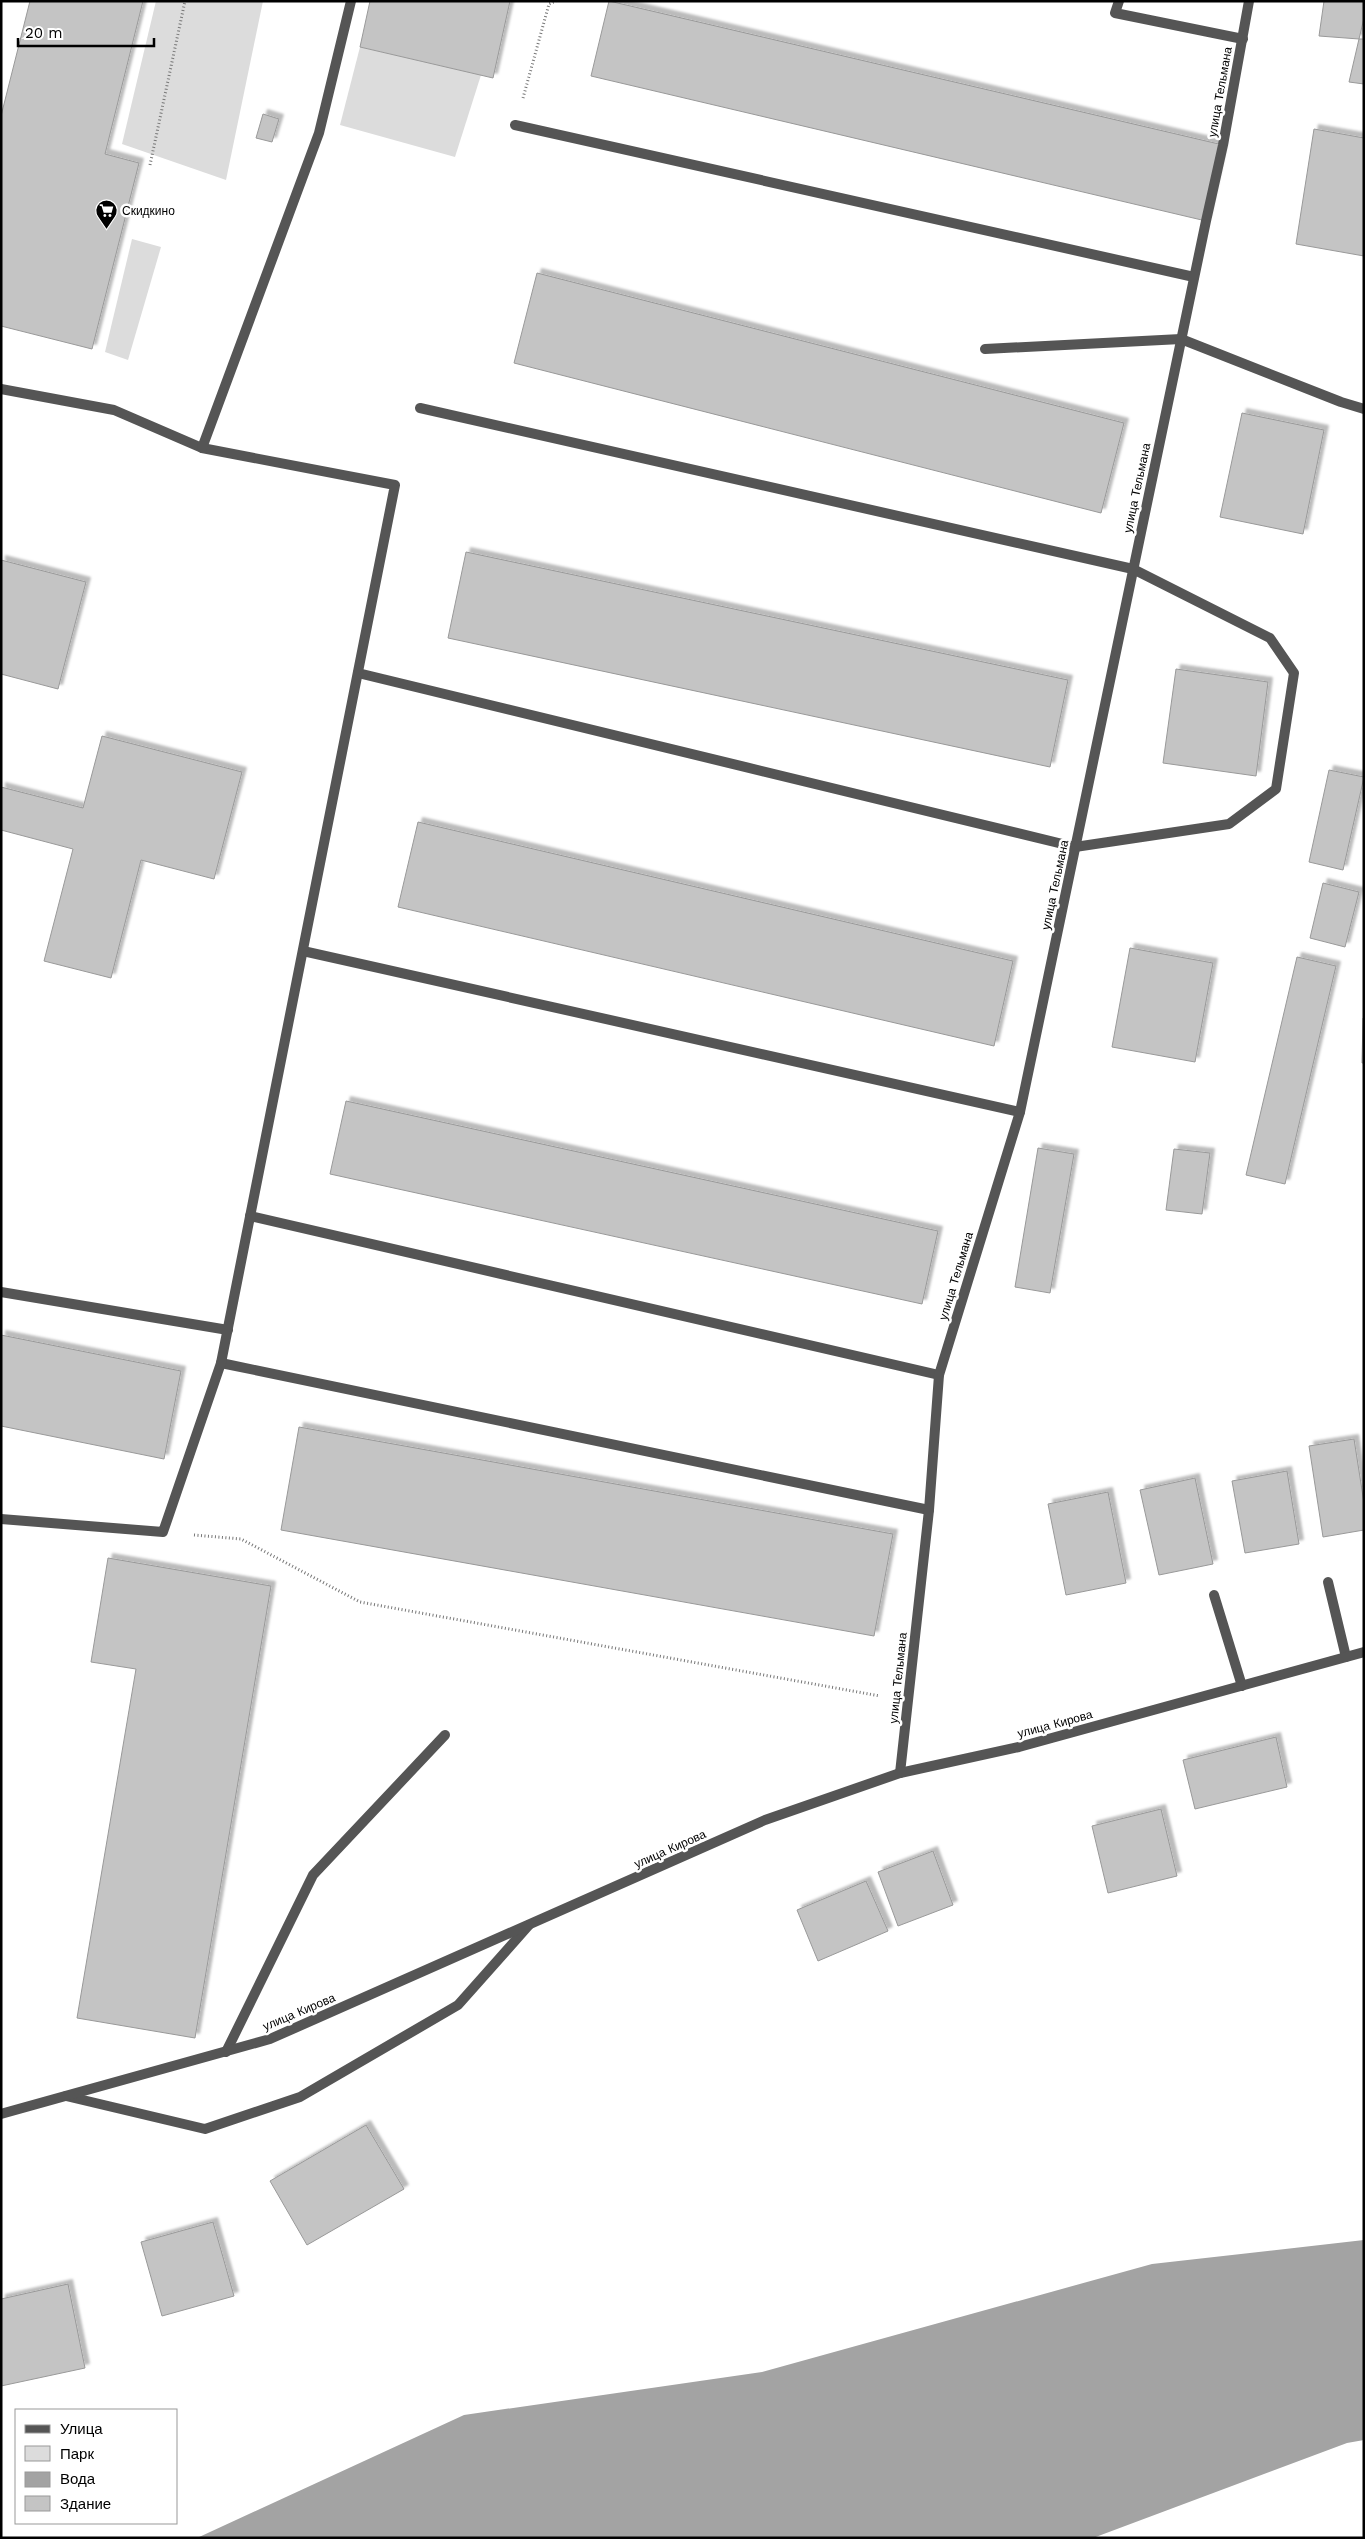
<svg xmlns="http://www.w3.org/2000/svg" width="1365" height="2539" font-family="'Work Sans',sans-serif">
  <defs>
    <filter id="shadow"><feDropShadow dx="4.5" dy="-4.5" stdDeviation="1" flood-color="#0004"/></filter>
  </defs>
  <rect width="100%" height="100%" fill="#fff"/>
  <!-- green -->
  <g fill="#dcdcdc">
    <polygon points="156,1 263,1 226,180 122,144"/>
    <polygon points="360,47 481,75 455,157 340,125"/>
    <polygon points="132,239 161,247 128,360 105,352"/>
  </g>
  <!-- water -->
  <polygon fill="#a3a3a3" points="1364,2240 1364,2440 1347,2443 1093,2538 197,2538 464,2415 762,2372 1152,2264"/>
  <!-- building -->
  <g fill="#c4c4c4" stroke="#999" filter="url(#shadow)">
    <polygon points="30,1 143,1 105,154 139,163 92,349 1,326 1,116"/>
    <polygon points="370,1 510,1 493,78 360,47"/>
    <polygon points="609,1 1223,145 1206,221 591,76"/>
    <polygon points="1324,1 1364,1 1364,18 1359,39 1319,36"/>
    <polygon points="1359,39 1364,39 1364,84 1349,82"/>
    <polygon points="263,114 279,119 272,142 256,138"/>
    <polygon points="1314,129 1364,138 1364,256 1296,244"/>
    <polygon points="537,273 1124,423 1101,513 514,363"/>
    <polygon points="1242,413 1324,430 1303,534 1220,517"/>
    <polygon points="466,552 1068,680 1050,767 448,638"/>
    <polygon points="1,560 86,582 58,689 1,674"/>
    <polygon points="1176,669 1268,682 1256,776 1163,763"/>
    <polygon points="102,736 242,772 214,879 141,860 111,978 44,961 73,849 1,830 1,787 83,808"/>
    <polygon points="1329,770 1364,777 1343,870 1309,862"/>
    <polygon points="418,822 1013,961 994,1046 398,907"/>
    <polygon points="1323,883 1359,892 1345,947 1310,938"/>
    <polygon points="1130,948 1213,963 1195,1062 1112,1047"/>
    <polygon points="1297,957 1336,966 1285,1184 1246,1175"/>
    <polygon points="1363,1018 1364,1018 1364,1063 1362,1063"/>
    <polygon points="346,1101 938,1231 922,1304 330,1174"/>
    <polygon points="1038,1148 1074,1154 1050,1293 1015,1287"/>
    <polygon points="1174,1149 1210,1153 1202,1214 1166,1210"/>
    <polygon points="1,1335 181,1371 164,1459 1,1426"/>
    <polygon points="299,1427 893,1534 874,1636 281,1530"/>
    <polygon points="1354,1439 1364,1503 1364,1530 1323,1537 1309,1446"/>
    <polygon points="1287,1471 1299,1544 1245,1553 1232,1481"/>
    <polygon points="1195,1478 1213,1564 1159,1575 1140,1490"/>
    <polygon points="1108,1492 1126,1583 1066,1595 1048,1504"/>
    <polygon points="108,1558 271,1586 195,2038 77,2018 136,1669 91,1662"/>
    <polygon points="1276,1737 1287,1787 1195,1809 1183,1760"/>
    <polygon points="1161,1809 1177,1876 1108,1893 1092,1826"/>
    <polygon points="933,1851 953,1905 898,1926 878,1872"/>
    <polygon points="866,1881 888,1931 818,1961 797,1910"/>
    <polygon points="366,2125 404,2189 307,2245 270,2181"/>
    <polygon points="213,2222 234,2296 162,2316 141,2242"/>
    <polygon points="68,2284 85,2368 1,2386 1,2299"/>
  </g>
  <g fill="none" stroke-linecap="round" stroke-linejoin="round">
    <!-- path -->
    <g stroke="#777" stroke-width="3" stroke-dasharray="1 2.5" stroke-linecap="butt">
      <polyline points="523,98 549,4 556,1"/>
      <polyline points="150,165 185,1"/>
      <polyline points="194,1535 241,1539 360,1602 880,1696"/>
    </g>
    <!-- lane -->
    <g stroke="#555" stroke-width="10">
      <polyline points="1119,1 1115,13 1243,39"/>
      <polyline points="515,125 1194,277"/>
      <polyline points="985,349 1181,339 1341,402 1364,409"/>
      <polyline points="358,673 1075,847 1229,824 1276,789 1294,673 1270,638 1133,569 420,408"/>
      <polyline points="303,951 1020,1112"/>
      <polyline points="250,1216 939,1375"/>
      <polyline points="1,1292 228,1330"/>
      <polyline points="221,1363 929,1510"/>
      <polyline points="1328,1582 1346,1657"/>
      <polyline points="1214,1595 1242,1686"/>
      <polyline points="226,2052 313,1875 445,1735"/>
      <polyline points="66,2096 205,2129 300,2097 458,2005 529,1925"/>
    </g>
    <!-- street -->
    <g stroke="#555" stroke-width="10">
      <polyline points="1,389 114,410 202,448 395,485 221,1363 163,1532 1,1519"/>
      <polyline points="202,448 319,133 351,1"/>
      <polyline points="900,1773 929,1510 939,1375 1020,1112 1206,221 1223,145 1249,1"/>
      <polyline points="1,2114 270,2039 765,1820 900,1773 1019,1747 1364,1652"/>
    </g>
  </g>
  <!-- icons -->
  <defs>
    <symbol id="supermarket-pin" viewBox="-11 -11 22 30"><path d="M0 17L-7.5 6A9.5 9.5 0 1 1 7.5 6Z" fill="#000" stroke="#fff"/><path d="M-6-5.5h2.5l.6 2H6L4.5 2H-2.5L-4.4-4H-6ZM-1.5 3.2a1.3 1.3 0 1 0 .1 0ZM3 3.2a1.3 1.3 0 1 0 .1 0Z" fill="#fff"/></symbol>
  </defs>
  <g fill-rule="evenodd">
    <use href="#supermarket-pin" x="94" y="198" width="25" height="34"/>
  </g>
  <g text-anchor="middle" stroke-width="5" stroke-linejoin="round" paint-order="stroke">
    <!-- street labels -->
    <g font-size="12" fill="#000" stroke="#fff">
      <text transform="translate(1220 92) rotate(-80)" y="4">улица Тельмана</text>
      <text transform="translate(1137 488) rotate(-78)" y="4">улица Тельмана</text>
      <text transform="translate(1055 885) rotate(-78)" y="4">улица Тельмана</text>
      <text transform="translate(956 1276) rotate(-73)" y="4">улица Тельмана</text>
      <text transform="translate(898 1678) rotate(-84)" y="4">улица Тельмана</text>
      <text transform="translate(1055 1724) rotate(-15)" y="4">улица Кирова</text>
      <text transform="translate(670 1849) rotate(-24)" y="4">улица Кирова</text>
      <text transform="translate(299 2012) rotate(-23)" y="4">улица Кирова</text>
    </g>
    <!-- poi labels -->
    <g font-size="12" fill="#000" stroke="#fff" text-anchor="start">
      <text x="122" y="215">Скидкино</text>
    </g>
  </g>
  <!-- border -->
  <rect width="1365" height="2539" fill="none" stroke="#000000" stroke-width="5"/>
  <!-- legend -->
  <rect x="15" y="2409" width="162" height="115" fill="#ffffff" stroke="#999999"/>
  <rect x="25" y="2425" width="25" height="8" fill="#555555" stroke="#999999"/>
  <text x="60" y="2434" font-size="15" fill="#000000">Улица</text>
  <rect x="25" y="2446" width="25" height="15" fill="#dcdcdc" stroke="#999999"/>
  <text x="60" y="2459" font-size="15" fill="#000000">Парк</text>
  <rect x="25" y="2472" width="25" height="15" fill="#a3a3a3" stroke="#999999"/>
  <text x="60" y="2484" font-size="15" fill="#000000">Вода</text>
  <rect x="25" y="2496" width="25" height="15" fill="#c4c4c4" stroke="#999999"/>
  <text x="60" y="2509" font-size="15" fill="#000000">Здание</text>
  <!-- scale -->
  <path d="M18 38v8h136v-8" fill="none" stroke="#000000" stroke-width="2.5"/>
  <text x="25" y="38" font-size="15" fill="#000000" stroke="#ffffff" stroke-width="4" paint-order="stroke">20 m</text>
</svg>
